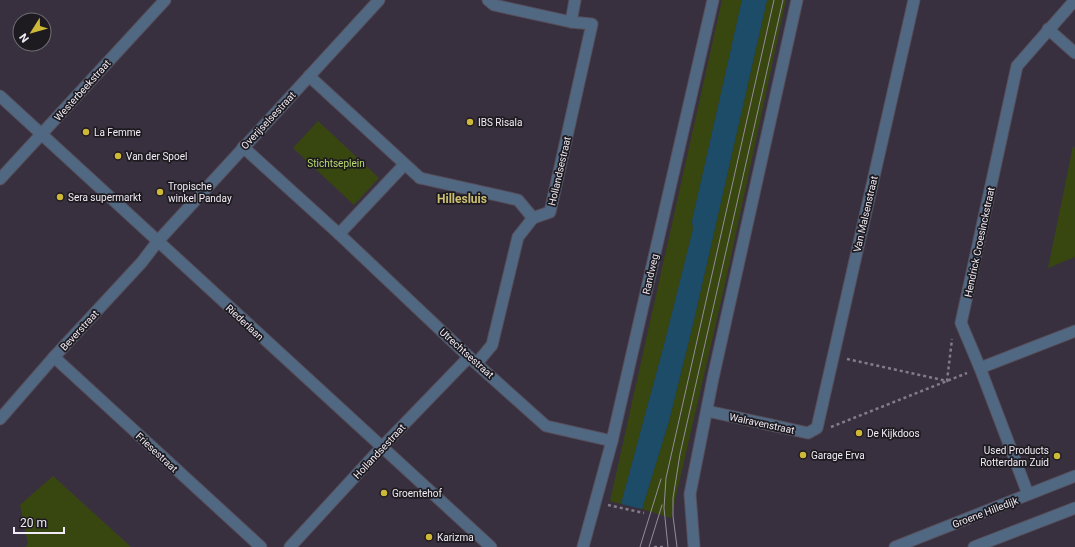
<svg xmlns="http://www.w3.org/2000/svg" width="1075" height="547" font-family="Roboto,sans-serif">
  <rect width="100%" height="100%" fill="#38303e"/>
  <!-- green -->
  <g fill="#384710">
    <polygon points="722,0 742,0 692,221 693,229 665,341 621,504 610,501"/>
    <polygon points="767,0 786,0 725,284 671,518 642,509 669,421 694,320"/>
    <polygon points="318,121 379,178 354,205 293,148"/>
    <polygon points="1073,146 1075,148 1075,257 1048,268"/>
    <polygon points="53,476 131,547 25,547 28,544 20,505"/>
  </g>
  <!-- water -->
  <polygon fill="#1c4c68" points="742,0 767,0 694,320 669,421 642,509 621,504 665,341 693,229 692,221"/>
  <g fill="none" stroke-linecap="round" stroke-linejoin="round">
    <defs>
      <g id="pedestrian">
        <polyline points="309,76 420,178"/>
        <polyline points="339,234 404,165"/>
      </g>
      <g id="minor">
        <polyline points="488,0 494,5 571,22"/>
        <polyline points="1048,29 1075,53"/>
        <polyline points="0,96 491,547"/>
        <polyline points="243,147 339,234 469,357 546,426 612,441"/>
        <polyline points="420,178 518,200 533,218"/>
        <polyline points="0,179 165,0"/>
        <polyline points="54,357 261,547"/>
        <polyline points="477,363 492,345 518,237 533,218 550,212 592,24 571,22 575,0"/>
        <polyline points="980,368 1075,331"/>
        <polyline points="707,411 808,433 817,428 914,0"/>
        <polyline points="0,419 54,357 142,262 158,241 379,0"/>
        <polyline points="1028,494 980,368 961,323 1017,66 1075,0"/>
        <polyline points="290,547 382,447 469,357"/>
      </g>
      <g id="tertiary">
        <polyline points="583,547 612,441 713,0"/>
        <polyline points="694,547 690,494 713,378 797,0"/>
        <polyline points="895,547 1075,476"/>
        <polyline points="974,547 1075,508"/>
      </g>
    </defs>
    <!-- pedestrian casing -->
    <use href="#pedestrian" stroke="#564e5b" stroke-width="13"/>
    <!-- minor casing -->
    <use href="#minor" stroke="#564e5b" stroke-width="13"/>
    <!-- tertiary casing -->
    <use href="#tertiary" stroke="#564e5b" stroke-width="13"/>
    <!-- path -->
    <g stroke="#837c88" stroke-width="2.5" stroke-dasharray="3 3" stroke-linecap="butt">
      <polyline points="847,359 947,381 952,339"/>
      <polyline points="831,427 967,373"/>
      <polyline points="608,505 644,513"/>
      <polyline points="654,547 663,547"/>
    </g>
    <!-- pedestrian -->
    <use href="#pedestrian" stroke="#516883" stroke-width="11"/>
    <!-- minor -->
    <use href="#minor" stroke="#516883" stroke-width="11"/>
    <!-- tertiary -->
    <use href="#tertiary" stroke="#516883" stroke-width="11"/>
    <!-- tram -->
    <g stroke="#948c99" stroke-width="1">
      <polyline points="640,547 661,479"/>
      <polyline points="649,547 662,505"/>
      <polyline points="668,547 664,508 666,478 774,0"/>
      <polyline points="677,547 673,516 673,498 680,454 783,0"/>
    </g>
  </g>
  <!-- markers -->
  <g fill="#ceb837" stroke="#1d1a20" stroke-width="1.5">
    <circle cx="470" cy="122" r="4"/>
    <circle cx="86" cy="132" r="4"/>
    <circle cx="118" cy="156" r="4"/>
    <circle cx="160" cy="192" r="4"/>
    <circle cx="60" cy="197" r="4"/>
    <circle cx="859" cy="433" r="4"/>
    <circle cx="803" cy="455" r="4"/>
    <circle cx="1057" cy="456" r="4"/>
    <circle cx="384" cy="493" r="4"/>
    <circle cx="429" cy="537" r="4"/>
  </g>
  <g text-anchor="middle" stroke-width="3.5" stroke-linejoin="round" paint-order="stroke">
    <!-- street labels -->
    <g font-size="10" fill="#f1ebf5" stroke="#1d1a20">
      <text transform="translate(82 90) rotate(-48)" y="4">Westerbeekstraat</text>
      <text transform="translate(268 120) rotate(-47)" y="4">Overijselsestraat</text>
      <text transform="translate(559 171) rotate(-77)" y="4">Hollandsestraat</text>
      <text transform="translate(865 214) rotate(-77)" y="4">Van Malsenstraat</text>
      <text transform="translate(979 242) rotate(-78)" y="4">Hendrick Croesinckstraat</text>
      <text transform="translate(650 274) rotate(-77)" y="4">Randweg</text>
      <text transform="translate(245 322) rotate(43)" y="4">Riederlaan</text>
      <text transform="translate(79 330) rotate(-47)" y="4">Beverstraat</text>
      <text transform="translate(467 353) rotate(42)" y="4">Utrechtsestraat</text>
      <text transform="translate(762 423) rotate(12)" y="4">Walravenstraat</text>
      <text transform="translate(379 451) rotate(-47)" y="4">Hollandsestraat</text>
      <text transform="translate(157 452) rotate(43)" y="4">Friesestraat</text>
      <text transform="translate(985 512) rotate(-21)" y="4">Groene Hilledijk</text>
    </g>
    <!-- poi labels -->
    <g font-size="10" fill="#f1ebf5" stroke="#1d1a20" text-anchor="start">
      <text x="478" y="126">IBS Risala</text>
      <text x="94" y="136">La Femme</text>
      <text x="126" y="160">Van der Spoel</text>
      <text x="168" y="190">Tropische<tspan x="168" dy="12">winkel Panday</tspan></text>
      <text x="68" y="201">Sera supermarkt</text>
      <text x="867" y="437">De Kijkdoos</text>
      <text x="1049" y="454" text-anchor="end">Used Products<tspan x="1049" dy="12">Rotterdam Zuid</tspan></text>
      <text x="811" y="459">Garage Erva</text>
      <text x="392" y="497">Groentehof</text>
      <text x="437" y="541">Karizma</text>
    </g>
    <!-- park labels -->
    <g font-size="10" fill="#badd6c" stroke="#1d1a20">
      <text x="336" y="167">Stichtseplein</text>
    </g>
    <!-- quarter labels -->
    <g font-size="12" font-weight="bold" fill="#cec073" stroke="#1d1a20">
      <text x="462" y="203">Hillesluis</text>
    </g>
  </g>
  <!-- north arrow -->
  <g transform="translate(32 32) rotate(233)"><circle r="19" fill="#1d1a20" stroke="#726e75"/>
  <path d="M0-3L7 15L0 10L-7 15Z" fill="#ceb837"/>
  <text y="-6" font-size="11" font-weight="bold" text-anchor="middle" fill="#f1ebf5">N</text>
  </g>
  <!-- scale -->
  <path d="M14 527v6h50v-6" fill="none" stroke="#f1ebf5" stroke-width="2"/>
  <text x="20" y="527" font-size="12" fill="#f1ebf5" stroke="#1d1a20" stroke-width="3" paint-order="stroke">20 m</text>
</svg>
